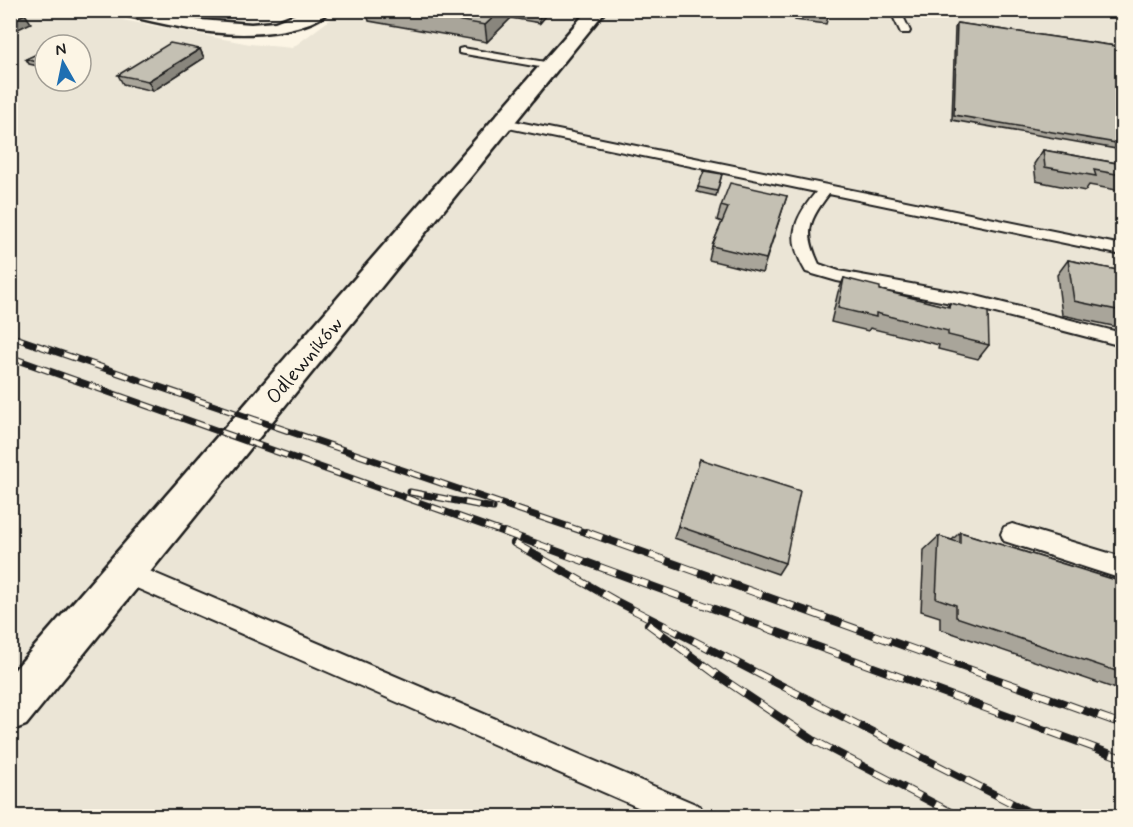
<svg xmlns="http://www.w3.org/2000/svg" width="1133" height="827" font-family="Mynerve,sans-serif">
  <rect width="100%" height="100%" fill="#fcf5e5"/>
  <filter id="ink" filterUnits="userSpaceOnUse"><feTurbulence type="fractalNoise" baseFrequency=".0167" numOctaves="2"/><feDisplacementMap in="SourceGraphic" scale="12" xChannelSelector="R" yChannelSelector="G"/><feConvolveMatrix kernelMatrix="1 2 1 2 8 2 1 2 1" color-interpolation-filters="sRGB"/></filter>
  <g filter="url(#ink)">
    <!-- built -->
    <path fill="#ebe5d6" fill-rule="evenodd" d="M343 10 1122 11V816H11L10 11H75L250 44 292 48ZM45 45H81V81H45Z"/>
    <g fill="none" stroke-linecap="round" stroke-linejoin="round">
      <defs>
        <g id="service">
          <polygon points="890,10 900,10 910,31 909,33 901,33"/>
          <polygon points="463,48 551,63 557,66 551,69 459,53 459,49"/>
          <path d="M504 119 1122 245V255L829 194C808 221 804 232 819 264L839 271 972 295 1122 333V346L972 307 837 281 806 272C786 238 793 220 816 192L499 126V120Z"/>
          <polygon points="1012,524 1122,557 1122,579 1004,541 1001,534 1004,527"/>
          <polygon points="126,561 700,806 704,816 658,816 118,580 114,572 118,564"/>
        </g>
        <g id="minor">
          <path d="M119 10H153L200 20 251 24 275 22 306 10H329C323 19 308 24 297 27 238 43 179 28 121 14Z"/>
          <polygon points="588,10 606,10 26,725 10,731 10,675"/>
        </g>
      </defs>
      <!-- service casing -->
      <use href="#service" stroke="#1c1c1c" stroke-width="4"/>
      <!-- minor casing -->
      <use href="#minor" stroke="#1c1c1c" stroke-width="5"/>
      <!-- service -->
      <use href="#service" fill="#fcf5e5" fill-rule="evenodd"/>
      <!-- minor -->
      <use href="#minor" fill="#fcf5e5" fill-rule="evenodd"/>
      <defs>
        <g id="rail-far1">
          <polyline points="10,336 590,534"/>
          <polyline points="10,357 508,534"/>
          <polyline points="410,492 493,508"/>
        </g>
        <g id="rail">
          <polyline points="504,532 1122,758"/>
          <polyline points="586,532 1122,724"/>
          <polyline points="514,543 616,601 1037,816"/>
          <polyline points="648,624 717,675 815,741 958,816"/>
        </g>
      </defs>
      <!-- rail-far1 casing -->
      <use href="#rail-far1" stroke="#1c1c1c" stroke-width="7"/>
      <!-- rail casing -->
      <use href="#rail" stroke="#1c1c1c" stroke-width="8"/>
      <!-- rail-far1 -->
      <use href="#rail-far1" stroke="#fcf5e5" stroke-width="4.5" stroke-dasharray="14" stroke-linecap="butt"/>
      <!-- rail -->
      <use href="#rail" stroke="#fcf5e5" stroke-width="6" stroke-dasharray="17" stroke-linecap="butt"/>
    </g>
    <!-- wall -->
    <g fill="#a9a59a" stroke="#1c1c1c" stroke-width="1.5">
      <polygon points="366,10 551,10 540,23 511,18 487,42 369,21"/>
      <polygon points="797,10 830,10 826,24 795,20"/>
      <polygon points="957,23 1122,47 1122,150 952,120 955,28"/>
      <polygon points="200,49 204,58 153,91 123,84 118,75"/>
      <polygon points="45,51 43,67 29,64 26,59"/>
      <polygon points="1043,150 1122,164 1122,191 1089,185 1085,191 1036,181 1034,164"/>
      <polygon points="722,174 716,196 697,192 698,187"/>
      <polygon points="787,196 762,273 709,260 712,246 722,222 717,220 721,206"/>
      <polygon points="1068,260 1122,271 1122,328 1062,315 1057,275"/>
      <polygon points="844,278 880,290 947,307 950,303 989,345 978,359 938,349 939,345 870,328 868,331 831,322 838,292"/>
      <polygon points="700,459 785,563 778,574 674,538"/>
      <polygon points="960,532 1122,582 1122,691 940,629 940,617 921,611 924,550 939,536 952,540"/>
    </g>
    <!-- shaded-wall -->
    <g fill="#89867d" stroke="#1c1c1c" stroke-width="1.5">
      <polygon points="501,10 511,10 511,18 487,42 485,25"/>
      <polygon points="539,10 551,10 540,23"/>
      <polygon points="25,14 31,23 10,33 10,21"/>
      <polygon points="200,49 204,58 153,91 148,81"/>
      <polygon points="45,60 45,66 43,67 40,63"/>
    </g>
    <!-- building -->
    <g fill="#c4c0b3" stroke="#1c1c1c" stroke-width="1.5">
      <polygon points="398,10 501,10 485,25"/>
      <polygon points="798,10 830,10 829,15"/>
      <polygon points="10,11 25,14 10,21"/>
      <polygon points="957,23 1122,47 1122,144 954,115"/>
      <polygon points="170,43 200,49 148,81 118,75"/>
      <polygon points="43,51 45,51 45,60 40,63 26,59"/>
      <polygon points="1043,150 1122,164 1122,175 1094,170 1096,176 1045,167"/>
      <polygon points="704,171 722,174 717,191 698,187"/>
      <polygon points="730,183 787,196 766,259 712,246 728,208 721,206"/>
      <polygon points="1068,260 1122,271 1122,311 1074,301"/>
      <polygon points="844,278 880,287 880,290 949,307 950,303 988,312 989,345 948,335 948,331 876,313 876,317 838,308"/>
      <polygon points="700,459 800,491 785,563 678,526"/>
      <polygon points="960,532 1122,582 1122,673 956,617 956,605 936,598 939,536 960,543"/>
    </g>
  </g>
  <g text-anchor="middle" stroke-width="4.5" stroke-linejoin="round" paint-order="stroke">
    <!-- street labels -->
    <g font-size="21" fill="#1c1c1c" stroke="#fcf5e5">
      <text transform="translate(304 360) rotate(-50)" y="7">Odlewników</text>
    </g>
  </g>
  <!-- margin -->
  <rect width="1133" height="827" fill="none" stroke="#fcf5e5" stroke-width="36"/>
  <rect x="18" y="18" width="1097" height="791" fill="none" stroke="#1c1c1c" stroke-width="2" filter="url(#ink)"/>
  <!-- north arrow -->
  <g transform="translate(63 63) rotate(351)"><circle r="28" fill="#fcf5e5" stroke="#a29e95" stroke-width="1.5"/>
  <path d="M0-4.5L10 22L0 15L-10 22Z" fill="#1f6fb2"/>
  <text y="-9" font-size="16" font-weight="bold" text-anchor="middle" fill="#1c1c1c">N</text>
  </g>
</svg>
